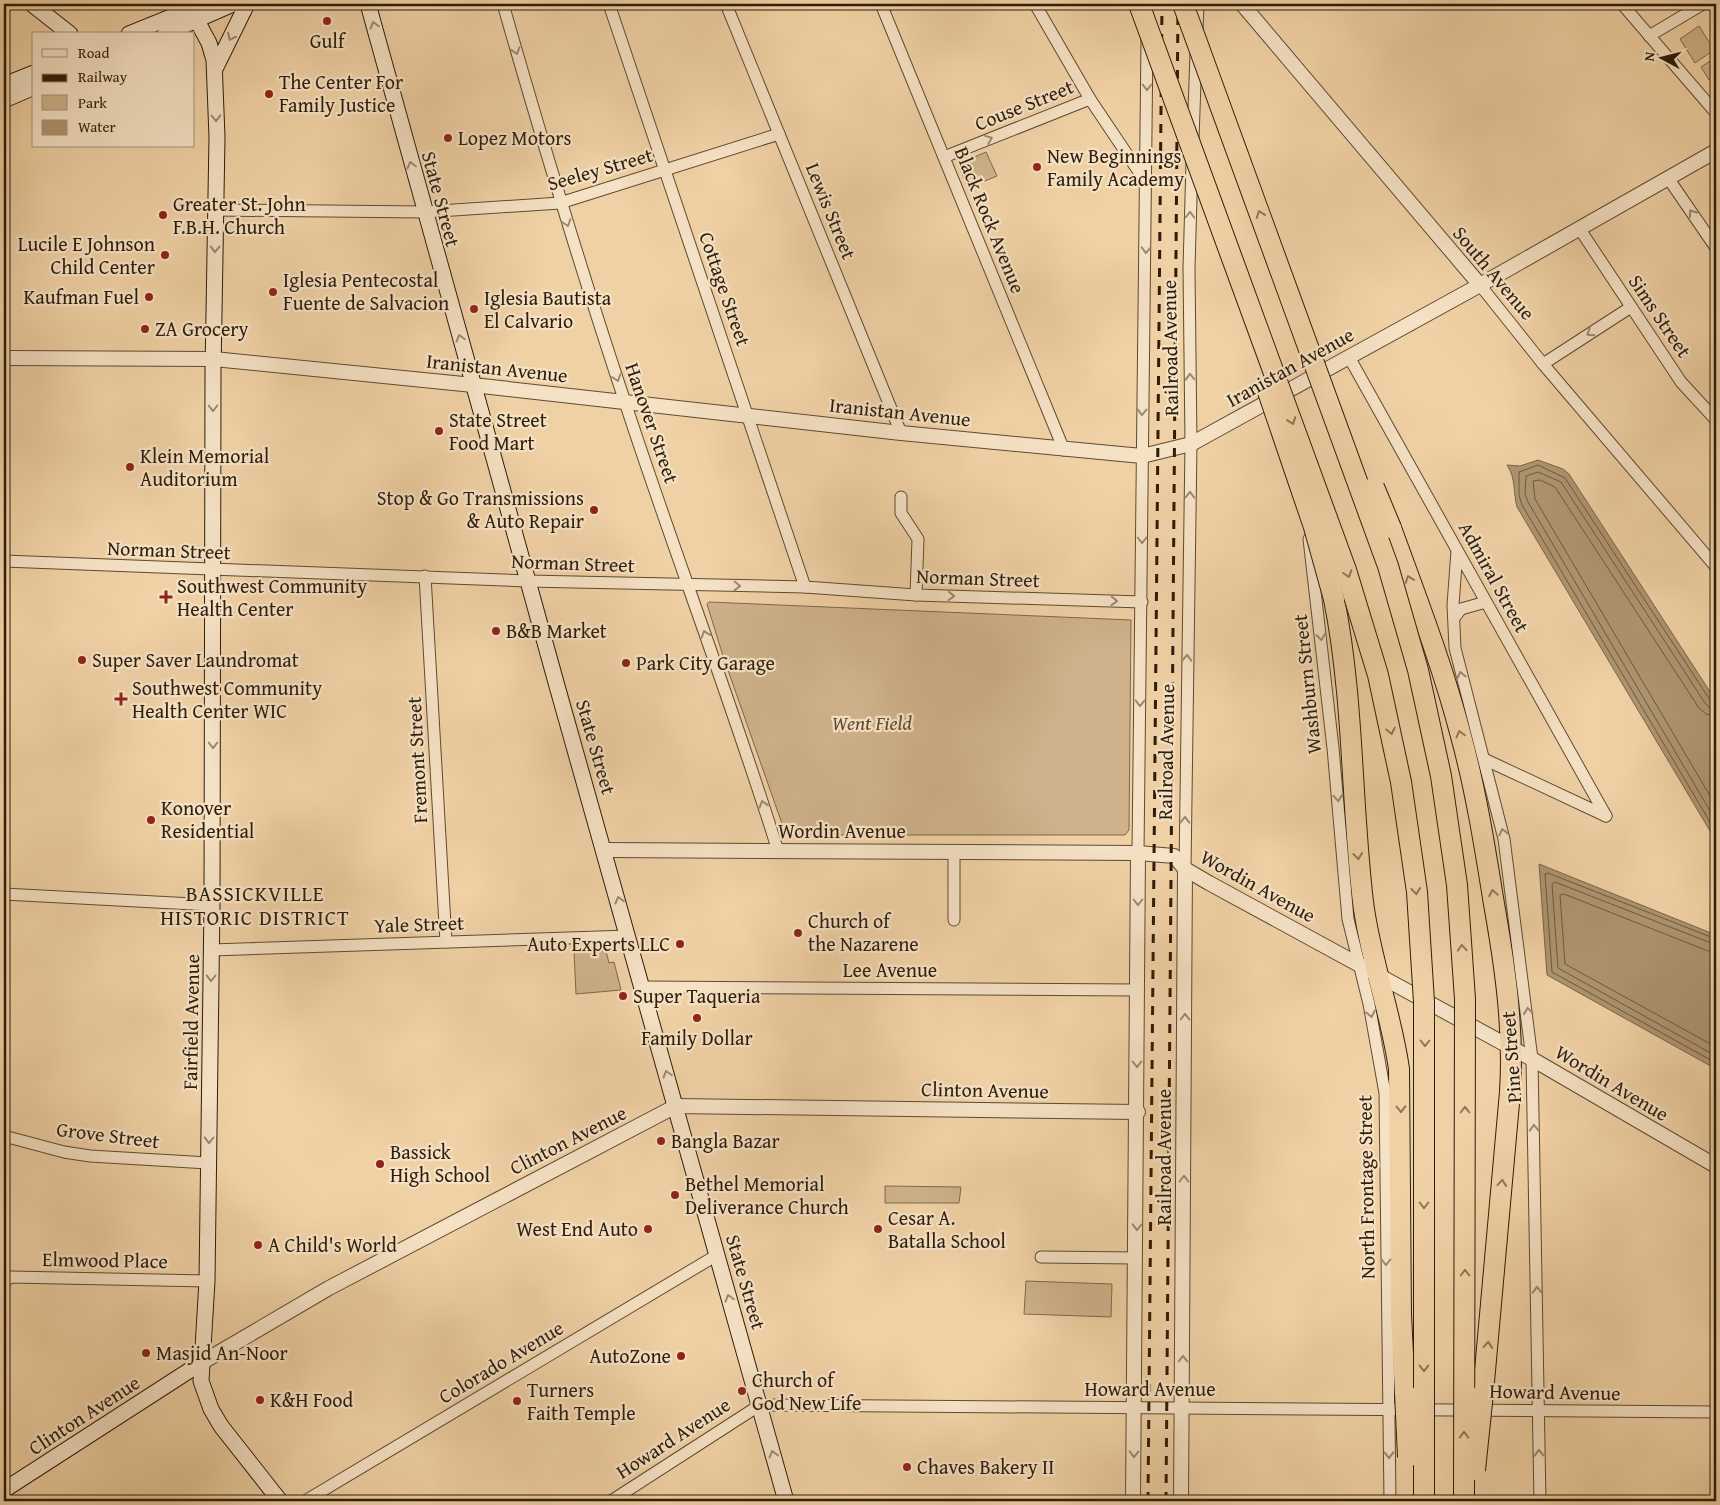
<svg xmlns="http://www.w3.org/2000/svg" width="1720" height="1505" font-family="'Gentium Book Plus',serif">
  <rect width="100%" height="100%" fill="#f0d1a5"/>
  <filter id="stains"><feTurbulence type="fractalNoise" baseFrequency=".004" numOctaves="4"/><feColorMatrix values="0 0 0 0 .2 0 0 0 0 .09 0 0 0 0 .02 0 0 0 .5 -.17"/></filter>
  <radialGradient id="worn" r=".72"><stop offset=".6" stop-color="#630" stop-opacity="0"/><stop offset="1" stop-color="#630" stop-opacity=".3"/></radialGradient>
  <!-- green -->
  <g fill="#cfb28b" stroke="#7e684a">
    <polygon points="1699,26 1714,50 1695,63 1680,39"/>
    <polygon points="1716,57 1716,76 1709,80 1701,67"/>
    <polygon points="986,152 997,176 968,188 958,164"/>
    <polygon points="709,602 1131,620 1129,830 1125,835 786,835 723,656 707,604"/>
    <polygon points="574,951 606,951 609,963 614,962 621,990 576,994"/>
    <polygon points="885,1186 961,1187 959,1203 885,1203"/>
    <polygon points="1026,1281 1112,1284 1111,1317 1024,1314"/>
  </g>
  <!-- water -->
  <g fill="#ae9470" stroke="#7a6447">
    <path d="M1538 460 1563 469 1569 474 1716 701V841L1517 507C1513 492 1516 478 1507 465L1520 466Z"/>
    <polygon points="1539,864 1716,935 1716,1069 1547,975"/>
  </g>
  <g fill="none" stroke-linecap="round" stroke-linejoin="round">
    <!-- shore -->
    <g stroke="#6e583d" stroke-width="1">
      <polyline points="1716,702 1710,700 1565,478 1538,465 1519,472 1519,495 1522,505 1716,832"/>
      <polyline points="1716,709 1710,708 1705,703 1561,482 1538,472 1526,476 1525,494 1528,502 1716,821"/>
      <polyline points="1716,716 1706,714 1699,708 1555,487 1540,480 1533,481 1535,499 1716,806"/>
      <polyline points="1716,939 1548,873 1545,874 1552,972 1716,1063"/>
      <polyline points="1716,945 1555,882 1552,884 1558,968 1716,1056"/>
      <polyline points="1716,953 1708,951 1564,894 1560,895 1565,964 1716,1047"/>
    </g>
    <defs>
      <g id="minor">
        <path d="M503 4C541 137 581 270 625 402 674 552 731 700 778 851"/>
        <polyline points="609,4 805,587"/>
        <polyline points="726,4 901,433"/>
        <polyline points="881,4 1064,450"/>
        <polyline points="1035,4 1090,99 1147,184"/>
        <polyline points="1622,4 1716,113"/>
        <polyline points="1197,29 1198,4"/>
        <polyline points="1649,36 1703,4"/>
        <polyline points="1193,139 1196,53"/>
        <polyline points="944,157 1090,99"/>
        <polyline points="1668,178 1716,248"/>
        <polyline points="215,210 424,212 560,203 779,134"/>
        <polyline points="1579,228 1681,382 1716,420"/>
        <polyline points="1480,285 1543,364 1716,567"/>
        <polyline points="1349,357 1606,816"/>
        <polyline points="1543,364 1631,307"/>
        <polyline points="901,497 901,513 918,539 916,595"/>
        <polyline points="1309,539 1333,748 1348,919 1369,1004 1385,1093 1390,1501"/>
        <polyline points="1457,551 1453,605 1455,648 1504,839 1532,1059 1540,1501"/>
        <polyline points="4,561 527,581 805,587 916,595 1142,602"/>
        <polyline points="425,576 446,942"/>
        <polyline points="1454,618 1461,609 1486,602"/>
        <polyline points="1484,759 1606,816"/>
        <polyline points="954,852 954,920"/>
        <polyline points="1138,853 1147,40"/>
        <polyline points="1185,869 1191,444 1189,268 1192,163"/>
        <polyline points="4,894 212,905"/>
        <polyline points="212,950 628,936"/>
        <polyline points="642,987 1137,990"/>
        <polyline points="4,1136 64,1152 90,1156 208,1163"/>
        <polyline points="1041,1257 1136,1258"/>
        <polyline points="4,1282 11,1277 207,1281"/>
        <polyline points="305,1501 717,1255"/>
        <polyline points="611,1501 760,1405 1716,1412"/>
      </g>
      <g id="tertiary">
        <polyline points="1242,4 1480,285"/>
        <polyline points="4,358 214,359 473,385 901,433 1142,456 1191,444 1480,285 1716,151"/>
        <polyline points="605,850 1138,853 1174,856 1185,869 1209,883 1532,1059 1716,1166"/>
        <polyline points="201,1363 329,1288 676,1106 1138,1112"/>
        <polyline points="1133,1501 1138,853"/>
        <polyline points="1181,1501 1185,869"/>
      </g>
      <g id="secondary">
        <polyline points="32,4 70,34"/>
        <polyline points="188,4 209,43 214,60 217,137 213,371 212,905 207,1281 201,1381 211,1409 221,1426 280,1501"/>
        <path d="M368 4C503 504 648 1002 786 1501"/>
        <polyline points="129,34 203,4"/>
        <polyline points="165,34 233,4"/>
        <polyline points="215,69 247,4"/>
        <polyline points="4,85 34,73"/>
        <polyline points="4,100 34,87"/>
        <polyline points="4,1490 201,1363"/>
      </g>
      <g id="motorway">
        <path d="M1391 528C1416 597 1443 666 1461 736 1476 791 1485 848 1494 904 1505 966 1514 1028 1510 1092L1483 1393"/>
        <path d="M1334 599C1354 699 1351 801 1363 902 1370 959 1391 1012 1399 1069L1401 1315 1405 1393"/>
      </g>
    </defs>
    <!-- minor casing -->
    <use href="#minor" stroke="#5e4a31" stroke-width="13"/>
    <!-- tertiary casing -->
    <use href="#tertiary" stroke="#5e4a31" stroke-width="16"/>
    <!-- secondary casing -->
    <use href="#secondary" stroke="#2d1d0a" stroke-width="17"/>
    <!-- motorway casing -->
    <use href="#motorway" stroke="#2d1d0a" stroke-width="22"/>
    <!-- minor -->
    <use href="#minor" stroke="#f5e1c4" stroke-width="11"/>
    <!-- tertiary -->
    <use href="#tertiary" stroke="#f5e1c4" stroke-width="14"/>
    <!-- secondary -->
    <use href="#secondary" stroke="#f5e1c4" stroke-width="15"/>
    <!-- motorway -->
    <use href="#motorway" stroke="#f0d1a5" stroke-width="20"/>
    <!-- rail -->
    <g stroke="#2d1d0a" stroke-width="3" stroke-dasharray="9 9" stroke-linecap="butt">
      <polyline points="1148,1501 1162,4"/>
      <polyline points="1166,1501 1178,4"/>
    </g>
    <defs>
      <g id="motorway-bridge">
        <polyline points="1139,4 1346,570 1378,675 1401,782 1417,892 1424,1002 1424,1501"/>
        <polyline points="1183,4 1388,566 1418,670 1441,776 1457,885 1465,999 1464,1501"/>
        <polyline points="1266,386 1314,527 1334,599"/>
        <polyline points="1374,487 1391,528"/>
        <polyline points="1405,1393 1408,1457"/>
        <polyline points="1475,1470 1483,1393"/>
      </g>
    </defs>
    <!-- motorway-bridge casing -->
    <use href="#motorway-bridge" stroke="#2d1d0a" stroke-width="22" stroke-linecap="butt"/>
    <!-- motorway-bridge -->
    <use href="#motorway-bridge" stroke="#f0d1a5" stroke-width="20"/>
  </g>
  <!-- one-way arrows -->
  <defs><path id="oneway-chevron" d="M-2-3.5L2.5 0L-2 3.5" fill="none" stroke-width="1.6" stroke-linecap="round" stroke-linejoin="round" transform="scale(1.25)"/></defs>
  <g stroke="#9b8970">
    <use href="#oneway-chevron" transform="translate(374 25) rotate(-105)"/>
    <use href="#oneway-chevron" transform="translate(231 37) rotate(116)"/>
    <use href="#oneway-chevron" transform="translate(516 51) rotate(74)"/>
    <use href="#oneway-chevron" transform="translate(1147 87) rotate(90)"/>
    <use href="#oneway-chevron" transform="translate(216 118) rotate(89)"/>
    <use href="#oneway-chevron" transform="translate(989 139) rotate(-22)"/>
    <use href="#oneway-chevron" transform="translate(411 165) rotate(-105)"/>
    <use href="#oneway-chevron" transform="translate(1692 213) rotate(-125)"/>
    <use href="#oneway-chevron" transform="translate(1190 215) rotate(-88)"/>
    <use href="#oneway-chevron" transform="translate(567 223) rotate(72)"/>
    <use href="#oneway-chevron" transform="translate(215 249) rotate(91)"/>
    <use href="#oneway-chevron" transform="translate(1146 250) rotate(91)"/>
    <use href="#oneway-chevron" transform="translate(1590 333) rotate(147)"/>
    <use href="#oneway-chevron" transform="translate(460 338) rotate(-106)"/>
    <use href="#oneway-chevron" transform="translate(1190 377) rotate(-91)"/>
    <use href="#oneway-chevron" transform="translate(617 378) rotate(72)"/>
    <use href="#oneway-chevron" transform="translate(213 408) rotate(90)"/>
    <use href="#oneway-chevron" transform="translate(1142 412) rotate(91)"/>
    <use href="#oneway-chevron" transform="translate(1190 495) rotate(-89)"/>
    <use href="#oneway-chevron" transform="translate(1142 540) rotate(90)"/>
    <use href="#oneway-chevron" transform="translate(737 586) rotate(1)"/>
    <use href="#oneway-chevron" transform="translate(951 596) rotate(2)"/>
    <use href="#oneway-chevron" transform="translate(1114 601) rotate(2)"/>
    <use href="#oneway-chevron" transform="translate(705 634) rotate(-109)"/>
    <use href="#oneway-chevron" transform="translate(1321 637) rotate(83)"/>
    <use href="#oneway-chevron" transform="translate(1187 658) rotate(-89)"/>
    <use href="#oneway-chevron" transform="translate(1461 675) rotate(-103)"/>
    <use href="#oneway-chevron" transform="translate(1140 703) rotate(91)"/>
    <use href="#oneway-chevron" transform="translate(213 745) rotate(90)"/>
    <use href="#oneway-chevron" transform="translate(1338 798) rotate(85)"/>
    <use href="#oneway-chevron" transform="translate(763 804) rotate(-107)"/>
    <use href="#oneway-chevron" transform="translate(1185 820) rotate(-89)"/>
    <use href="#oneway-chevron" transform="translate(1503 832) rotate(-103)"/>
    <use href="#oneway-chevron" transform="translate(619 900) rotate(-105)"/>
    <use href="#oneway-chevron" transform="translate(1138 902) rotate(90)"/>
    <use href="#oneway-chevron" transform="translate(211 978) rotate(91)"/>
    <use href="#oneway-chevron" transform="translate(1528 1011) rotate(-97)"/>
    <use href="#oneway-chevron" transform="translate(1371 1014) rotate(78)"/>
    <use href="#oneway-chevron" transform="translate(1185 1017) rotate(-90)"/>
    <use href="#oneway-chevron" transform="translate(1137 1064) rotate(90)"/>
    <use href="#oneway-chevron" transform="translate(667 1074) rotate(-106)"/>
    <use href="#oneway-chevron" transform="translate(1534 1128) rotate(-91)"/>
    <use href="#oneway-chevron" transform="translate(209 1140) rotate(91)"/>
    <use href="#oneway-chevron" transform="translate(1184 1179) rotate(-90)"/>
    <use href="#oneway-chevron" transform="translate(1137 1227) rotate(91)"/>
    <use href="#oneway-chevron" transform="translate(1386 1262) rotate(90)"/>
    <use href="#oneway-chevron" transform="translate(1537 1290) rotate(-91)"/>
    <use href="#oneway-chevron" transform="translate(729 1298) rotate(-106)"/>
    <use href="#oneway-chevron" transform="translate(1183 1359) rotate(-90)"/>
    <use href="#oneway-chevron" transform="translate(1539 1453) rotate(-91)"/>
    <use href="#oneway-chevron" transform="translate(773 1454) rotate(-105)"/>
    <use href="#oneway-chevron" transform="translate(1134 1454) rotate(91)"/>
    <use href="#oneway-chevron" transform="translate(1389 1455) rotate(89)"/>
  </g>
  <g stroke="#8e7758">
    <use href="#oneway-chevron" transform="translate(1260 214) rotate(-110)"/>
    <use href="#oneway-chevron" transform="translate(1292 421) rotate(70)"/>
    <use href="#oneway-chevron" transform="translate(1348 574) rotate(72)"/>
    <use href="#oneway-chevron" transform="translate(1409 579) rotate(-110)"/>
    <use href="#oneway-chevron" transform="translate(1391 731) rotate(78)"/>
    <use href="#oneway-chevron" transform="translate(1460 734) rotate(-105)"/>
    <use href="#oneway-chevron" transform="translate(1358 856) rotate(84)"/>
    <use href="#oneway-chevron" transform="translate(1416 891) rotate(84)"/>
    <use href="#oneway-chevron" transform="translate(1493 893) rotate(-100)"/>
    <use href="#oneway-chevron" transform="translate(1462 948) rotate(-94)"/>
    <use href="#oneway-chevron" transform="translate(1425 1043) rotate(90)"/>
    <use href="#oneway-chevron" transform="translate(1401 1109) rotate(89)"/>
    <use href="#oneway-chevron" transform="translate(1465 1110) rotate(-90)"/>
    <use href="#oneway-chevron" transform="translate(1502 1183) rotate(-85)"/>
    <use href="#oneway-chevron" transform="translate(1424 1205) rotate(90)"/>
    <use href="#oneway-chevron" transform="translate(1465 1273) rotate(-90)"/>
    <use href="#oneway-chevron" transform="translate(1488 1345) rotate(-85)"/>
    <use href="#oneway-chevron" transform="translate(1424 1368) rotate(90)"/>
    <use href="#oneway-chevron" transform="translate(1464 1435) rotate(-90)"/>
  </g>
  <!-- markers -->
  <g fill="#8f2418" stroke="#f5e1c4" stroke-width="2">
    <circle cx="327" cy="21" r="5"/>
    <circle cx="269" cy="94" r="5"/>
    <circle cx="448" cy="138" r="5"/>
    <circle cx="1037" cy="167" r="5"/>
    <circle cx="163" cy="215" r="5"/>
    <circle cx="165" cy="255" r="5"/>
    <circle cx="273" cy="292" r="5"/>
    <circle cx="149" cy="297" r="5"/>
    <circle cx="474" cy="309" r="5"/>
    <circle cx="145" cy="329" r="5"/>
    <circle cx="439" cy="431" r="5"/>
    <circle cx="130" cy="467" r="5"/>
    <circle cx="594" cy="510" r="5"/>
    <path d="M163.5 589.5h5v5h5v5h-5v5h-5v-5h-5v-5h5z"/>
    <circle cx="496" cy="631" r="5"/>
    <circle cx="82" cy="660" r="5"/>
    <circle cx="626" cy="663" r="5"/>
    <path d="M118.5 691.5h5v5h5v5h-5v5h-5v-5h-5v-5h5z"/>
    <circle cx="151" cy="820" r="5"/>
    <circle cx="798" cy="933" r="5"/>
    <circle cx="680" cy="944" r="5"/>
    <circle cx="623" cy="996" r="5"/>
    <circle cx="697" cy="1018" r="5"/>
    <circle cx="661" cy="1141" r="5"/>
    <circle cx="380" cy="1164" r="5"/>
    <circle cx="675" cy="1195" r="5"/>
    <circle cx="648" cy="1229" r="5"/>
    <circle cx="878" cy="1229" r="5"/>
    <circle cx="258" cy="1245" r="5"/>
    <circle cx="146" cy="1353" r="5"/>
    <circle cx="681" cy="1356" r="5"/>
    <circle cx="742" cy="1391" r="5"/>
    <circle cx="260" cy="1400" r="5"/>
    <circle cx="517" cy="1401" r="5"/>
    <circle cx="907" cy="1467" r="5"/>
  </g>
  <g text-anchor="middle" stroke-width="4.5" stroke-linejoin="round" paint-order="stroke">
    <!-- poi labels -->
    <g font-size="20" fill="#2d1d0a" stroke="#f5e1c4" text-anchor="start">
      <text x="327" y="48" text-anchor="middle">Gulf</text>
      <text x="279" y="89">The Center For<tspan x="279" dy="23">Family Justice</tspan></text>
      <text x="458" y="145">Lopez Motors</text>
      <text x="1047" y="163">New Beginnings<tspan x="1047" dy="23">Family Academy</tspan></text>
      <text x="173" y="211">Greater St. John<tspan x="173" dy="23">F.B.H. Church</tspan></text>
      <text x="155" y="251" text-anchor="end">Lucile E Johnson<tspan x="155" dy="23">Child Center</tspan></text>
      <text x="283" y="287">Iglesia Pentecostal<tspan x="283" dy="23">Fuente de Salvacion</tspan></text>
      <text x="139" y="304" text-anchor="end">Kaufman Fuel</text>
      <text x="484" y="305">Iglesia Bautista<tspan x="484" dy="23">El Calvario</tspan></text>
      <text x="155" y="336">ZA Grocery</text>
      <text x="449" y="427">State Street<tspan x="449" dy="23">Food Mart</tspan></text>
      <text x="140" y="463">Klein Memorial<tspan x="140" dy="23">Auditorium</tspan></text>
      <text x="584" y="505" text-anchor="end">Stop &amp; Go Transmissions<tspan x="584" dy="23">&amp; Auto Repair</tspan></text>
      <text x="177" y="593">Southwest Community<tspan x="177" dy="23">Health Center</tspan></text>
      <text x="506" y="638">B&amp;B Market</text>
      <text x="92" y="667">Super Saver Laundromat</text>
      <text x="636" y="670">Park City Garage</text>
      <text x="132" y="695">Southwest Community<tspan x="132" dy="23">Health Center WIC</tspan></text>
      <text x="161" y="815">Konover<tspan x="161" dy="23">Residential</tspan></text>
      <text x="808" y="928">Church of<tspan x="808" dy="23">the Nazarene</tspan></text>
      <text x="670" y="951" text-anchor="end">Auto Experts LLC</text>
      <text x="633" y="1003">Super Taqueria</text>
      <text x="697" y="1045" text-anchor="middle">Family Dollar</text>
      <text x="671" y="1148">Bangla Bazar</text>
      <text x="390" y="1159">Bassick<tspan x="390" dy="23">High School</tspan></text>
      <text x="685" y="1191">Bethel Memorial<tspan x="685" dy="23">Deliverance Church</tspan></text>
      <text x="888" y="1225">Cesar A.<tspan x="888" dy="23">Batalla School</tspan></text>
      <text x="638" y="1236" text-anchor="end">West End Auto</text>
      <text x="268" y="1252">A Child's World</text>
      <text x="156" y="1360">Masjid An-Noor</text>
      <text x="671" y="1363" text-anchor="end">AutoZone</text>
      <text x="752" y="1387">Church of<tspan x="752" dy="23">God New Life</tspan></text>
      <text x="527" y="1397">Turners<tspan x="527" dy="23">Faith Temple</tspan></text>
      <text x="270" y="1407">K&amp;H Food</text>
      <text x="917" y="1474">Chaves Bakery II</text>
    </g>
    <!-- street labels -->
    <g font-size="20" fill="#2d1d0a" stroke="#f5e1c4">
      <text transform="translate(1024 105) rotate(-22)" y="7">Couse Street</text>
      <text transform="translate(600 169) rotate(-16)" y="7">Seeley Street</text>
      <text transform="translate(441 199) rotate(75)" y="7">State Street</text>
      <text transform="translate(831 211) rotate(68)" y="7">Lewis Street</text>
      <text transform="translate(990 220) rotate(68)" y="7">Black Rock Avenue</text>
      <text transform="translate(1494 273) rotate(50)" y="7">South Avenue</text>
      <text transform="translate(725 289) rotate(71)" y="7">Cottage Street</text>
      <text transform="translate(1660 316) rotate(56)" y="7">Sims Street</text>
      <text transform="translate(1170 348) rotate(-91)" y="7">Railroad Avenue</text>
      <text transform="translate(1290 367) rotate(-29)" y="7">Iranistan Avenue</text>
      <text transform="translate(497 368) rotate(6)" y="7">Iranistan Avenue</text>
      <text transform="translate(900 412) rotate(6)" y="7">Iranistan Avenue</text>
      <text transform="translate(652 423) rotate(71)" y="7">Hanover Street</text>
      <text transform="translate(169 550) rotate(2)" y="7">Norman Street</text>
      <text transform="translate(573 563) rotate(2)" y="7">Norman Street</text>
      <text transform="translate(1494 577) rotate(61)" y="7">Admiral Street</text>
      <text transform="translate(978 578) rotate(2)" y="7">Norman Street</text>
      <text transform="translate(1307 684) rotate(-96)" y="7">Washburn Street</text>
      <text transform="translate(596 747) rotate(74)" y="7">State Street</text>
      <text transform="translate(1166 752) rotate(-89)" y="7">Railroad Avenue</text>
      <text transform="translate(417 760) rotate(-93)" y="7">Fremont Street</text>
      <text x="842" y="838">Wordin Avenue</text>
      <text transform="translate(1258 886) rotate(29)" y="7">Wordin Avenue</text>
      <text transform="translate(419 924) rotate(-2)" y="7">Yale Street</text>
      <text x="890" y="977">Lee Avenue</text>
      <text transform="translate(191 1022) rotate(-89)" y="7">Fairfield Avenue</text>
      <text transform="translate(1511 1057) rotate(-94)" y="7">Pine Street</text>
      <text transform="translate(1612 1083) rotate(31)" y="7">Wordin Avenue</text>
      <text transform="translate(985 1090) rotate(1)" y="7">Clinton Avenue</text>
      <text transform="translate(108 1135) rotate(7)" y="7">Grove Street</text>
      <text transform="translate(568 1140) rotate(-27)" y="7">Clinton Avenue</text>
      <text transform="translate(1164 1157) rotate(-90)" y="7">Railroad Avenue</text>
      <text transform="translate(1366 1187) rotate(-91)" y="7">North Frontage Street</text>
      <text transform="translate(105 1260) rotate(1)" y="7">Elmwood Place</text>
      <text transform="translate(746 1282) rotate(74)" y="7">State Street</text>
      <text transform="translate(501 1362) rotate(-31)" y="7">Colorado Avenue</text>
      <text x="1150" y="1396">Howard Avenue</text>
      <text transform="translate(1555 1392) rotate(1)" y="7">Howard Avenue</text>
      <text transform="translate(84 1415) rotate(-33)" y="7">Clinton Avenue</text>
      <text transform="translate(673 1438) rotate(-33)" y="7">Howard Avenue</text>
    </g>
    <!-- park labels -->
    <g font-size="20" font-style="italic" fill="#5e4a31" stroke="#f5e1c4">
      <text x="872" y="730">Went Field</text>
    </g>
    <!-- neighbourhood labels -->
    <g font-size="21" letter-spacing="1" fill="#2d1d0a" stroke="#f5e1c4">
      <text x="255" y="901">BASSICKVILLE<tspan x="255" dy="24">HISTORIC DISTRICT</tspan></text>
    </g>
  </g>
  <!-- margin -->
  <rect width="1720" height="1505" fill="none" stroke="#f0d1a5" stroke-width="20"/>
  <rect x="5" y="5" width="1710" height="1495" fill="none" stroke="#2d1d0a" stroke-width="2.5"/>
  <rect x="10" y="10" width="1700" height="1485" fill="none" stroke="#2d1d0a"/>
  <!-- legend -->
  <rect x="32" y="32" width="162" height="115" fill="#f5e1c4" stroke="#a5937a"/>
  <rect x="42" y="49" width="25" height="8" fill="#f5e1c4" stroke="#a5937a"/>
  <text x="78" y="58" font-size="15" fill="#2d1d0a">Road</text>
  <rect x="42" y="74" width="25" height="8" fill="#2d1d0a" stroke="#a5937a"/>
  <text x="78" y="82" font-size="15" fill="#2d1d0a">Railway</text>
  <rect x="42" y="95" width="25" height="15" fill="#cfb28b" stroke="#a5937a"/>
  <text x="78" y="108" font-size="15" fill="#2d1d0a">Park</text>
  <rect x="42" y="120" width="25" height="15" fill="#ae9470" stroke="#a5937a"/>
  <text x="78" y="132" font-size="15" fill="#2d1d0a">Water</text>
  <!-- north arrow -->
  <g transform="translate(1662 58) rotate(277)" stroke="#f5e1c4" stroke-width="4" paint-order="stroke">
  <path d="M0-4L9 19L0 12L-9 19Z" fill="#2d1d0a"/>
  <text y="-8" font-size="14" font-weight="bold" text-anchor="middle" fill="#2d1d0a">N</text>
  </g>
  <rect width="100%" height="100%" filter="url(#stains)"/>
  <rect width="100%" height="100%" fill="url(#worn)"/>
</svg>
